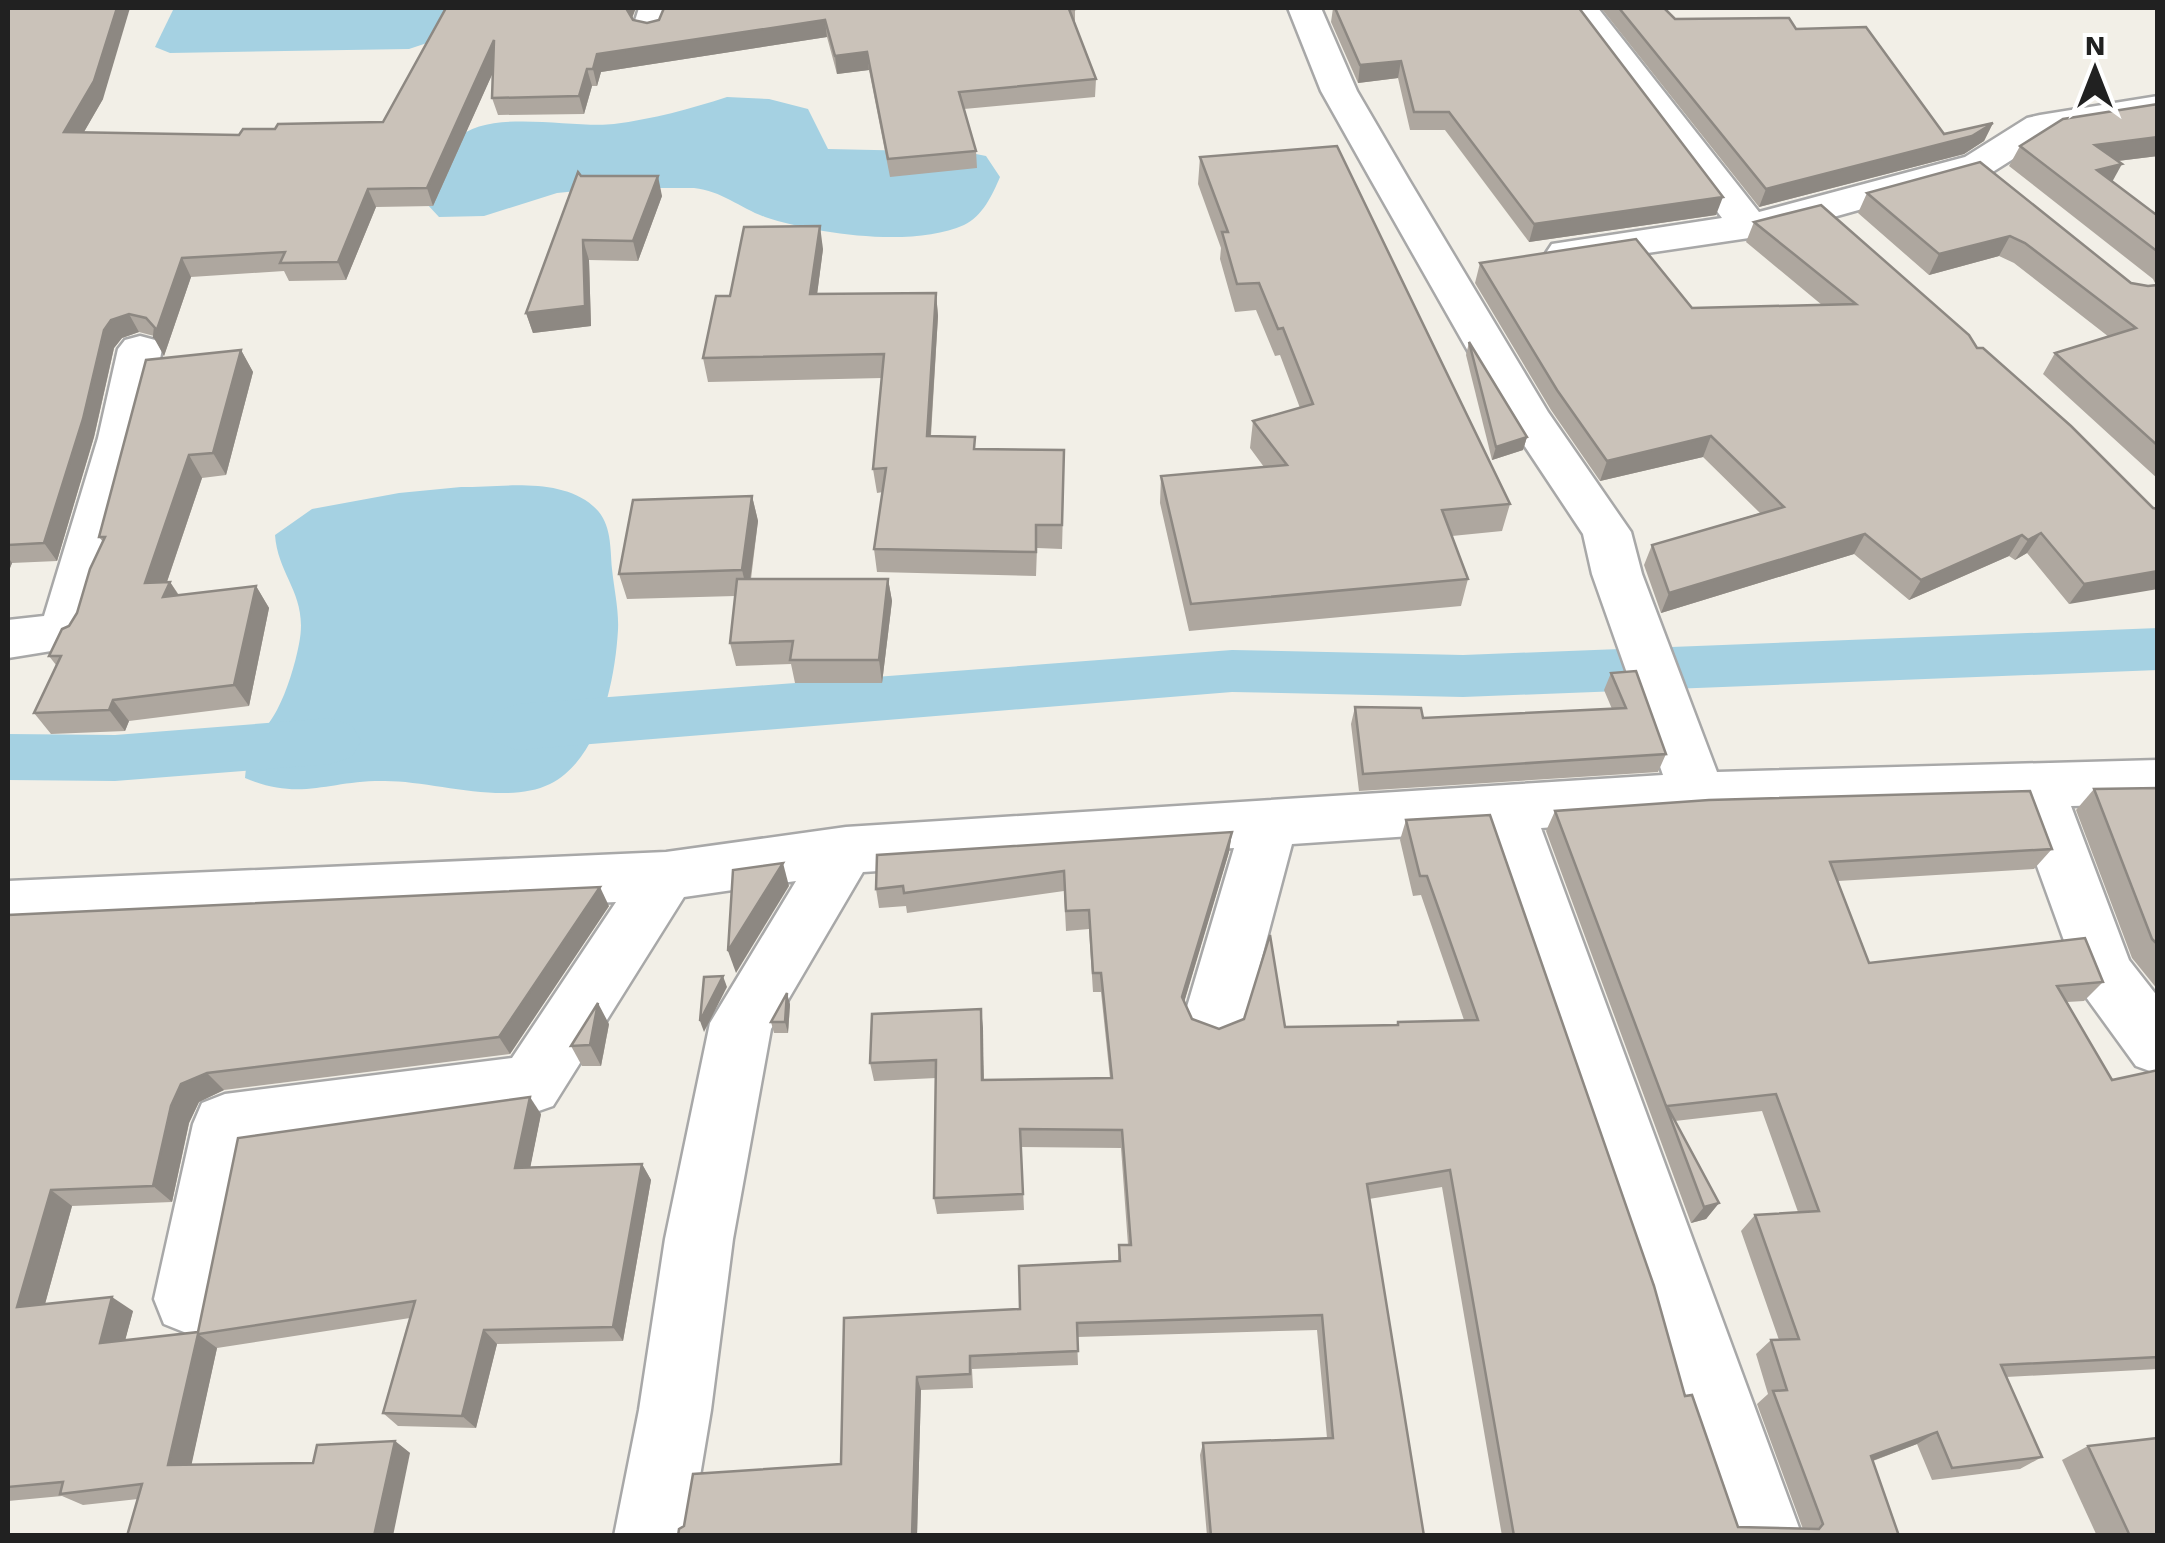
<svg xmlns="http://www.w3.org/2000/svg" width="2165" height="1543" font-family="'Work Sans',sans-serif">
  <rect width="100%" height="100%" fill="#f2efe7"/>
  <!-- water -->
  <g fill="#a5d1e2">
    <polygon points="174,8 448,8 439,39 409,49 170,53 155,47"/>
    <path d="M727 97 769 99 808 109 828 149 966 152 986 156 1000 177C993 194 982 217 964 225 913 248 816 234 765 217 740 208 722 191 694 188H607L557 193 484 216 439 217 426 203C434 185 442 155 456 140 487 107 573 129 614 124 653 119 690 109 727 97Z"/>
    <path d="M461 487C502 487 560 477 593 506 612 522 610 547 612 569 614 589 619 610 618 630 615 680 600 759 550 784 505 806 435 781 385 781 328 780 302 802 245 778 249 734 259 743 277 710 287 691 295 665 299 644 309 595 278 577 275 535L312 509 399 493Z"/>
  </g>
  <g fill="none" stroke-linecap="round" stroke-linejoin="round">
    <!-- canal -->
    <g fill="#a5d1e2" fill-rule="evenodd">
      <polygon points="2158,628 2158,670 1463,697 1232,692 517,750 496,743 488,727 496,711 517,704 1232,650 1463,655"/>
      <polygon points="331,718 352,725 361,741 352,757 331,764 115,781 8,780 8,734 115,735"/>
    </g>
    <defs>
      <g id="minor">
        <polygon points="639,8 671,8 662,34 650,37 638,34 633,27"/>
        <polygon points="1288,8 1321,8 1357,91 1409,180 1548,412 1631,532 1642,574 1717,772 2158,760 2158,804 2071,806 2129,960 2158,997 2158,1074 2136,1066 2083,993 2016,808 1698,817 1541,828 1802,1536 1726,1536 1485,831 1292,844 1246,1017 1237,1036 1215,1044 1193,1036 1184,1017 1234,848 863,872 771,1029 733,1239 711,1410 690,1536 614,1536 639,1410 665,1239 710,1023 796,881 684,897 553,1106 530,1114 252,1151 224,1299 214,1324 189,1334 164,1324 154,1299 193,1124 202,1103 225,1094 512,1058 616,902 8,931 8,881 666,852 846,827 1663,775 1592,574 1583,534 1506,418 1371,180 1321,91"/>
        <polygon points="1565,8 1598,8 1759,212 1965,157 2027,118 2040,115 2158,96 2158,118 2051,135 1991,173 1837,216 1749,238 1566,265 1552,262 1546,253 1552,244 1722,218"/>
        <polygon points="140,336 155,340 162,349 144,438 90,633 82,646 8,658 8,620 44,616 98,438 118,349 125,340"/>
      </g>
    </defs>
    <!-- minor casing -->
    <use href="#minor" stroke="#a8a8a8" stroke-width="5"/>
    <!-- minor -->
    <use href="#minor" fill="#fff" fill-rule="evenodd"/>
  </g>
  <!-- wall -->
  <g fill="#aea79f">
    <polygon points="8,8 103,99 84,132 239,135 275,129 383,122 446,8 632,19 633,20 647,23 1075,8 1075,26 1096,79 1095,97 964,109 976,151 977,168 890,177 869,70 837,74 827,37 601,72 597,86 592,86 584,114 498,115 492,98 493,72 433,206 376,207 346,280 289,281 284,271 191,277 164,356 154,336 139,332 122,338 114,348 94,437 57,561 12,563 8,573"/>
    <polygon points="1333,8 1579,8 1716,215 1529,242 1445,130 1410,130 1398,78 1358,83 1331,22"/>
    <polygon points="1601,8 1664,8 1675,19 1796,29 1944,134 1993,123 1984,141 1964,154 1759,207"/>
    <polygon points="2158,104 2158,156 2118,161 2112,181 2158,216 2158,479 2043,374 2055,353 2109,337 2014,263 1999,256 1929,275 1858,213 1867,193 1980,162 2131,283 2148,286 2156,285 2153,279 2009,166 2020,146"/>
    <polygon points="1200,157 1510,504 1502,531 1452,536 1468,579 1461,606 1189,631 1160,503 1161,476 1264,467 1250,448 1253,421 1300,408 1280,355 1275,356 1256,310 1235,312 1220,259 1221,248 1198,184"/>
    <polygon points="581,176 662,196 638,261 589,260 591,326 533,333 526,313"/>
    <polygon points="1754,222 1977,348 2153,508 2069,604 2027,553 2015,560 2009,556 1909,600 1854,554 1661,613 1644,565 1652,545 1760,513 1703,457 1600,481 1551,410 1475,283 1480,263 1692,308 1822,305 1746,242"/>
    <polygon points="823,249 817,294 936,293 938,316 931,436 1064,474 1062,549 1037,548 1036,576 877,572 874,549 883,492 877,493 873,469 882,378 708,382 703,358 730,296"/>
    <polygon points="1469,342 1527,437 1523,450 1492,460 1466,355"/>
    <polygon points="241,350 253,372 226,475 202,478 167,582 170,582 179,595 256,586 269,608 249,706 129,721 125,731 51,734 34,713 56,665 49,656 77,613 103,542 99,537"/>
    <polygon points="752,496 758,521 751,579 888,579 892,601 882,683 795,683 791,664 736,666 730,643 735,596 627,599 619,574"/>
    <polygon points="1611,673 1666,754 1658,772 1359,791 1351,724 1355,707 1423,718 1612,709 1604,690"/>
    <polygon points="2158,788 2158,990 2132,958 2076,810 2094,789"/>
    <polygon points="1555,811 2052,849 2034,869 1838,881 1869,963 2103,982 2084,1001 2067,1002 2112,1080 2158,1070 2158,1369 2006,1377 2042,1457 2020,1469 1932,1480 1917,1444 1873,1461 1899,1536 1502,1536 1442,1187 1369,1199 1424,1536 1207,1536 1200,1455 1203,1443 1327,1438 1317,1330 1077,1337 1078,1365 972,1369 973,1388 921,1390 917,1536 678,1536 841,1464 844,1318 1020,1309 1118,1261 1119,1245 1128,1245 1121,1148 1021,1147 1024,1210 937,1214 934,1198 936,1078 874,1081 870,1063 981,1009 984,1080 1110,1078 1101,992 1093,992 1089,929 1066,931 1064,891 907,913 906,906 879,908 876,889 1232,832 1229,852 1184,1002 1192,1019 1219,1029 1396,1025 1398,1022 1464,1020 1421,895 1413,896 1400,840 1406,820 1685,1396 1738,1527 1803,1529 1757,1404 1768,1394 1756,1354 1771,1340 1779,1340 1741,1231 1755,1215 1798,1212 1762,1111 1675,1121 1719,1203 1706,1219 1691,1223 1546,831"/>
    <polygon points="609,906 510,1054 224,1090 199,1102 189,1123 172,1202 72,1206 45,1304 133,1311 125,1340 198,1332 541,1114 530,1167 642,1164 651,1180 623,1341 497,1344 476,1428 398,1426 383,1413 410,1318 217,1348 191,1465 313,1463 395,1441 410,1453 138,1499 83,1505 62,1496 8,1501 8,915"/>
    <polygon points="790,1004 788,1033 774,1033 771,1022"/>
    <polygon points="609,1024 601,1066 582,1066 571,1046"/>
    <polygon points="2088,1446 2158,1536 2097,1536 2062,1460"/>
  </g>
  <!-- shaded-wall -->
  <g fill="#8d8882">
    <polygon points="117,8 130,8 103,99 74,149 64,132"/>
    <polygon points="626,8 636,8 629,26"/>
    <polygon points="825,20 827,37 601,72 597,86 593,69 597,54"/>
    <polygon points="494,40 500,57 433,206 427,188"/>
    <polygon points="867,52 869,70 837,74 835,56"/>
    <polygon points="1401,61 1398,78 1358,83 1360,65"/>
    <polygon points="587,69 592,86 584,114 579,96"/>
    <polygon points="1993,123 1984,141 1964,154 1759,207 1766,189"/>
    <polygon points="2158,137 2158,156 2084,165 2095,145"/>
    <polygon points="2122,164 2111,184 2097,170"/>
    <polygon points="658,176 662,196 638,261 633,241"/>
    <polygon points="368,189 376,207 346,280 338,262"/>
    <polygon points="1723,197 1716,215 1529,242 1534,224"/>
    <polygon points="820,226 823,249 814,318 810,294"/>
    <polygon points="2010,236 1999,256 1929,275 1939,254"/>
    <polygon points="583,240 589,260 591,326 533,333 526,313"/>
    <polygon points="182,258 191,277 164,356 154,338"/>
    <polygon points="936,293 938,316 929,460 927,436"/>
    <polygon points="129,314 139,332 122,338 114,348 94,437 57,561 44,543 104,330 111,320"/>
    <polygon points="241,350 253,372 226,475 213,453"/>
    <polygon points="1711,436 1703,457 1600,481 1607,461"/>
    <polygon points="1527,437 1523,450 1492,460 1496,447"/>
    <polygon points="189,455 202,478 159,605 145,583"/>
    <polygon points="752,496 758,521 748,595 742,570"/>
    <polygon points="2041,533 2027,553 2015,560 2028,540"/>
    <polygon points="1865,534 1854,554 1661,613 1669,593"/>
    <polygon points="2022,535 2009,556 1909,600 1921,580"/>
    <polygon points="8,557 12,563 8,573"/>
    <polygon points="2158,571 2158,589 2069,604 2084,584"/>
    <polygon points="888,579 892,601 882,683 879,660"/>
    <polygon points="170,582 184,604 163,597"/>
    <polygon points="256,586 269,608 249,706 234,685"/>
    <polygon points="113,700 129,721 125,731 109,710"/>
    <polygon points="1232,832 1229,852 1180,1016 1182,997"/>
    <polygon points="783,863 789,886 736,973 728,951"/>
    <polygon points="600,887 609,906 510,1054 499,1037"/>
    <polygon points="723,976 727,987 704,1032 700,1021"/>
    <polygon points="787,993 790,1004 788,1033 785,1022"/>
    <polygon points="598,1003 609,1024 601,1066 590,1045"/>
    <polygon points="981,1009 983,1028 984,1098 982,1080"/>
    <polygon points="207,1073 224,1090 199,1102 189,1123 172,1202 153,1186 171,1106 181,1084"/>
    <polygon points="530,1097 541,1114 527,1184 515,1168"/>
    <polygon points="642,1164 651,1180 623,1341 613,1327"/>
    <polygon points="51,1190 72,1206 40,1322 17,1307"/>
    <polygon points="1719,1203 1706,1219 1691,1223 1704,1207"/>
    <polygon points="112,1297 133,1311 121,1356 100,1343"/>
    <polygon points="484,1330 497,1344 476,1428 462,1416"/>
    <polygon points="198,1334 217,1348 189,1476 168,1465"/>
    <polygon points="917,1377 921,1390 917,1536 912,1536"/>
    <polygon points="1937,1432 1917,1444 1853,1468 1871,1456"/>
    <polygon points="395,1441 410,1453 393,1536 374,1536"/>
  </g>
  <!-- building -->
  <g fill="#cac2b9" stroke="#8d8882" stroke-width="2.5">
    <polygon points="8,8 117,8 94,81 64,132 239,135 243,129 275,129 278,124 383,122 446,8 626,8 633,20 647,23 659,20 664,8 1075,8 1075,9 1069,9 1096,79 959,92 976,151 888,159 867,52 835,56 825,20 597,54 593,69 587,69 579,96 492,98 494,40 427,188 368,189 338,262 280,263 285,252 182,258 154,338 155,328 146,318 129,314 111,320 104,330 83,419 44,543 8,545"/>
    <polygon points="1335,8 1579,8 1723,197 1534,224 1449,112 1414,112 1401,61 1360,65"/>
    <polygon points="1619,8 1664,8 1675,19 1789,18 1796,29 1866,27 1944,134 1993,123 1972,136 1766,189"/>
    <polygon points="2158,104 2158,137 2095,145 2122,164 2097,170 2158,216 2158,252 2020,146 2063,119"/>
    <polygon points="1337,146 1510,504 1442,510 1468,579 1191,604 1161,476 1287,465 1253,421 1313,404 1283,328 1278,329 1259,283 1237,284 1222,232 1228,232 1200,157"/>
    <polygon points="1980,162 2131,283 2148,286 2158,285 2158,446 2055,353 2136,328 2025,243 2010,236 1939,254 1867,193"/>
    <polygon points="578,172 581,176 658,176 633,241 583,240 585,306 526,313"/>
    <polygon points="1821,205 1969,335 1977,348 1983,348 2071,426 2153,508 2158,509 2158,571 2084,584 2041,533 2028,540 2022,535 1921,580 1865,534 1669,593 1652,545 1784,507 1711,436 1607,461 1557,390 1480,263 1636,239 1692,308 1856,304 1754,222"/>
    <polygon points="820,226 810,294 936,293 927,436 975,437 974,449 1064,450 1062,525 1036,525 1036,552 874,549 886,468 873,469 884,354 703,358 716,296 730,296 744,227"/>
    <polygon points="1469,342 1527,437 1496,447"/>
    <polygon points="241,350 213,453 189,455 145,583 170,582 163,597 256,586 234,685 113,700 109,710 34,713 61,656 49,656 62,629 69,626 77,613 90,569 105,537 99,537 146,360"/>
    <polygon points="752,496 742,570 619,574 633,500"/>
    <polygon points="737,579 888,579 879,660 790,660 793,641 730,643"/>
    <polygon points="1636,671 1666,754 1363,774 1355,707 1421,708 1423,718 1626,708 1611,673"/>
    <polygon points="2158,788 2158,945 2152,939 2094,789"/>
    <polygon points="2030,791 2052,849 1830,862 1869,963 2085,938 2103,982 2057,986 2112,1080 2158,1070 2158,1357 2001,1365 2042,1457 1952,1468 1937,1432 1871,1456 1899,1536 1514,1536 1450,1170 1367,1184 1424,1536 1211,1536 1203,1443 1333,1438 1322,1315 1077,1323 1078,1351 970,1356 970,1374 917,1377 912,1536 678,1536 679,1529 684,1526 693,1474 841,1464 844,1318 1020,1309 1019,1266 1120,1261 1119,1245 1131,1245 1122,1130 1020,1129 1023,1194 934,1198 936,1060 870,1063 872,1014 981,1009 982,1080 1112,1078 1101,973 1093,973 1089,910 1066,911 1064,871 904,893 903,886 876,889 877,855 1232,832 1182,997 1192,1019 1219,1029 1244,1019 1270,935 1285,1027 1398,1025 1398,1022 1478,1020 1427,876 1420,876 1406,820 1490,815 1654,1286 1685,1396 1692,1395 1738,1527 1819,1529 1823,1524 1773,1391 1787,1390 1771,1340 1799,1339 1755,1215 1819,1211 1776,1094 1667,1106 1719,1203 1704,1207 1555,811 1709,800"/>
    <polygon points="783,863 728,951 733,870"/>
    <polygon points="600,887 499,1037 207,1073 181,1084 171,1106 153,1186 51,1190 17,1307 112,1297 100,1343 198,1332 238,1138 530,1097 515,1168 642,1164 613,1327 484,1330 462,1416 383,1413 415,1301 198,1334 168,1465 313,1463 317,1445 395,1441 374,1536 127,1536 142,1484 60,1494 63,1482 8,1487 8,915"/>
    <polygon points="723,976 700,1021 704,977"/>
    <polygon points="787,993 785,1022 771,1022"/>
    <polygon points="598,1003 590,1045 571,1046"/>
    <polygon points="2158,1438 2158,1536 2130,1536 2088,1446"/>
  </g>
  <!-- border -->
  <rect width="2165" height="1543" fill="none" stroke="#212121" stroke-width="20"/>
  <!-- north arrow -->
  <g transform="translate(2095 70)" stroke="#ffffff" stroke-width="8" paint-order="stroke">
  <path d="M0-8L18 38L0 25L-18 38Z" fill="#212121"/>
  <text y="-15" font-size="28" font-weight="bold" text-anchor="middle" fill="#212121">N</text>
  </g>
</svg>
